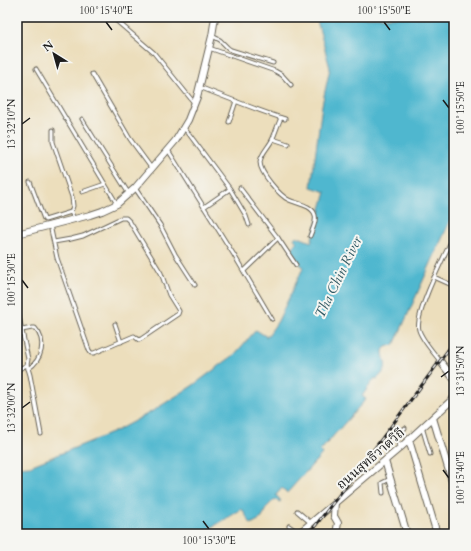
<svg xmlns="http://www.w3.org/2000/svg" width="471" height="551" font-family="Cardo,'Noto Serif Thai',serif">
  <rect width="100%" height="100%" fill="#f6f6f2"/>
  <filter id="ink" filterUnits="userSpaceOnUse"><feTurbulence type="fractalNoise" baseFrequency=".025" numOctaves="2"/><feDisplacementMap in="SourceGraphic" scale="8" xChannelSelector="R" yChannelSelector="G"/><feConvolveMatrix kernelMatrix="1 2 1 2 8 2 1 2 1" color-interpolation-filters="sRGB"/></filter>
  <filter id="wash" filterUnits="userSpaceOnUse"><feTurbulence type="fractalNoise" baseFrequency=".012" numOctaves="4" result="noise"/><feDisplacementMap in="SourceGraphic" scale="16" xChannelSelector="R" yChannelSelector="G"/><feGaussianBlur stdDeviation="0.9" result="paint"/><feColorMatrix in="noise" values="0 0 0 0 0 0 0 0 0 0 0 0 0 0 0 0 0 1.4 0 .05"/><feComposite in="paint" operator="in"/></filter>
  <g filter="url(#wash)">
    <rect width="100%" height="100%" fill="#ecdebc"/>
    <!-- water -->
    <path fill="#50b7cf" stroke="#366a76" d="M316 17H454V212L394 345C374 347 388 359 385 369 383 373 380 376 377 379L375 378 362 396 366 399 320 451 322 454 287 493 282 488 276 495 281 501 279 502 275 499 266 508 262 518 251 524 242 509 201 534H17V467L30 466 114 432 151 412 192 386 234 355 256 330 267 337 278 321 303 268 291 251 297 242 294 239 296 236 311 242 326 192 311 187 322 105 330 68Z"/>
  </g>
  <g filter="url(#ink)">
    <g fill="none" stroke-linecap="round" stroke-linejoin="round">
      <defs>
        <g id="service">
          <polyline points="112,17 154,53 195,104"/>
          <polyline points="212,36 220,40 228,48 231,50 273,63"/>
          <polyline points="209,48 275,71 282,75 291,85"/>
          <polyline points="36,69 117,204"/>
          <polyline points="92,74 130,139 152,169"/>
          <path d="M199 87C228 98 256 110 285 119"/>
          <path d="M281 118C278 124 276 131 273 138 270 146 261 153 260 162 260 173 280 196 289 200 298 204 312 205 315 215 317 222 312 230 310 236"/>
          <polyline points="82,119 129,194"/>
          <polyline points="229,122 236,101"/>
          <polyline points="184,128 189,134 230,189 204,207"/>
          <polyline points="53,130 53,142 72,197 73,206 71,212"/>
          <polyline points="273,139 288,144"/>
          <polyline points="168,150 234,255 272,319"/>
          <polyline points="30,182 44,219 45,220 71,212 74,219"/>
          <polyline points="135,188 160,225 175,254 195,285"/>
          <polyline points="240,188 278,238 244,271"/>
          <polyline points="230,189 246,216 249,225"/>
          <polyline points="82,192 105,184"/>
          <polyline points="50,225 57,258 89,350 91,353 94,353 134,336 139,340 141,339 178,314 179,311 169,295 161,273 130,222 126,218 121,218 83,236 71,239 54,242"/>
          <polyline points="278,238 296,265"/>
          <polyline points="434,277 454,286"/>
          <polyline points="17,307 28,359 27,365 17,370"/>
          <polyline points="115,324 121,342"/>
          <path d="M22 330 32 328H35C47 341 42 360 28 369"/>
          <path d="M440 361C434 353 422 340 419 330 414 314 446 253 454 235"/>
          <polyline points="27,365 30,375 41,434"/>
          <polyline points="448,371 454,364"/>
          <polyline points="452,400 452,404 454,410"/>
          <polyline points="422,427 430,454"/>
          <path d="M401 447C392 437 397 436 405 428"/>
          <polyline points="383,493 382,483 390,479"/>
          <polyline points="297,511 311,523"/>
          <polyline points="289,526 299,533"/>
        </g>
        <g id="minor">
          <polyline points="17,234 90,215 102,211 117,204 135,188 176,140 188,120 197,97 212,36 215,17"/>
          <polyline points="440,361 454,379"/>
          <polyline points="433,418 454,488"/>
          <polyline points="409,440 437,534"/>
          <polyline points="385,461 407,534"/>
          <polyline points="335,502 334,516 338,523 336,534"/>
          <polyline points="298,534 401,447 454,398"/>
        </g>
      </defs>
      <!-- service casing -->
      <use href="#service" stroke="#656054" stroke-width="5"/>
      <!-- minor casing -->
      <use href="#minor" stroke="#656054" stroke-width="8"/>
      <!-- service -->
      <use href="#service" stroke="#fff" stroke-width="3"/>
      <!-- minor -->
      <use href="#minor" stroke="#fff" stroke-width="6"/>
      <defs>
        <polyline id="rail" points="309,534 363,464 454,342"/>
      </defs>
      <!-- rail casing -->
      <use href="#rail" stroke="#1c1c1c" stroke-width="3"/>
      <!-- rail -->
      <use href="#rail" stroke="#f6f6f2" stroke-width="1.5" stroke-dasharray="4.5" stroke-linecap="butt"/>
    </g>
  </g>
  <!-- ticks -->
  <path fill="none" stroke="#1c1c1c" stroke-width="1.5" d="M106 22 112 30M384 22 390 30M443 100 449 108M22 124 30 118M22 280 28 288M441 377 449 371M22 408 30 402M443 470 449 478M203 521 209 529"/>
  <g text-anchor="middle" stroke-width="4" stroke-linejoin="round" paint-order="stroke">
    <!-- street labels -->
    <g font-size="13" fill="#1c1c1c" stroke="#f6f6f2">
      <text transform="translate(370 458) rotate(-41)" y="5">ถนนสุทธิวาตวิถี</text>
    </g>
    <!-- water labels -->
    <g font-size="14" font-style="italic" fill="#315a64" stroke="#f6f6f2">
      <text transform="translate(338 277) rotate(-64)" y="5">Tha Chin River</text>
    </g>
  </g>
  <!-- margin -->
  <rect width="471" height="551" fill="none" stroke="#f6f6f2" stroke-width="44"/>
  <!-- north arrow -->
  <g transform="translate(54 54) rotate(323)" stroke="#f6f6f2" stroke-width="3" paint-order="stroke">
  <path d="M0-3L7 15L0 10L-7 15Z" fill="#1c1c1c"/>
  <text y="-6" font-size="11" font-weight="bold" text-anchor="middle" fill="#1c1c1c">N</text>
  </g>
  <rect x="22" y="22" width="427" height="507" fill="none" stroke="#1c1c1c" stroke-width="1.5"/>
  <g font-size="10" text-anchor="middle" fill="#1c1c1c">
    <text x="106" y="14">100°15'40"E</text>
    <text x="384" y="14">100°15'50"E</text>
    <text transform="translate(460 108) rotate(-90)" y="4">100°15'50"E</text>
    <text transform="translate(11 124) rotate(-90)" y="4">13°32'10"N</text>
    <text transform="translate(11 280) rotate(-90)" y="4">100°15'30"E</text>
    <text transform="translate(460 371) rotate(-90)" y="4">13°31'50"N</text>
    <text transform="translate(11 408) rotate(-90)" y="4">13°32'00"N</text>
    <text transform="translate(460 478) rotate(-90)" y="4">100°15'40"E</text>
    <text x="209" y="544">100°15'30"E</text>
  </g>
</svg>
